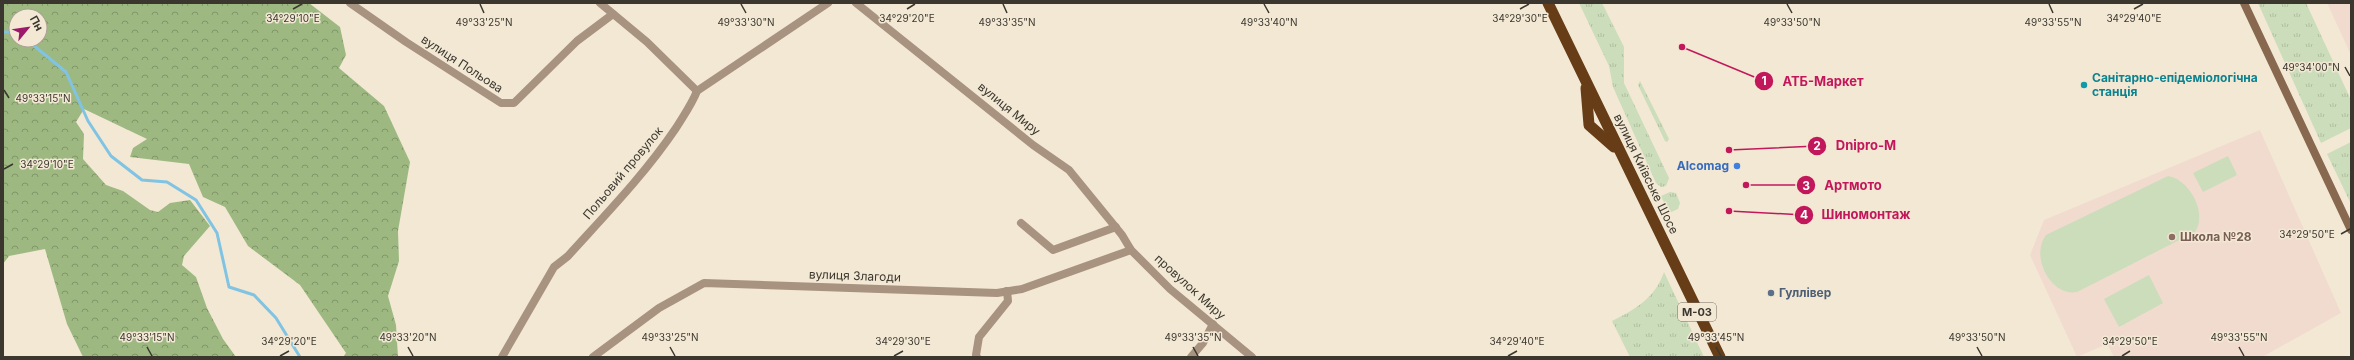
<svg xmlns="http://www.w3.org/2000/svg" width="2354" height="360" font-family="Inter,sans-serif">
  <defs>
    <pattern id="grass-tufts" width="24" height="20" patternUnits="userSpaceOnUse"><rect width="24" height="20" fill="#cbddba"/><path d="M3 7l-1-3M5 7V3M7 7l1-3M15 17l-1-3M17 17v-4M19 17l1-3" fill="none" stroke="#afbea0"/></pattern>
    <pattern id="forest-crowns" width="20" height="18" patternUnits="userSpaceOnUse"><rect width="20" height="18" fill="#9db981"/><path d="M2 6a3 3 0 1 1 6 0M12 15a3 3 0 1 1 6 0" fill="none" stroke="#81976a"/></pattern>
  </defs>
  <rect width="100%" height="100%" fill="#f3e8d4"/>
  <!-- education -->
  <g fill="#f1dbce">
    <polygon points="2327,3 2351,3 2351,55"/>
    <polygon points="2260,130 2341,313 2262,357 2114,357 2107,344 2077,357 2030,255 2044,220"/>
  </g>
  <!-- grass -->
  <g fill="url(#grass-tufts)">
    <polygon points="1579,3 1602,3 1624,47 1624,83 1669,178 1666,186 1661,187 1656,183 1613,87 1609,66"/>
    <polygon points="2258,3 2306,3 2351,100 2351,128 2321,143"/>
    <polygon points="1640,81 1669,139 1667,142 1665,141 1638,85"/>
    <polygon points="2351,142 2351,204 2327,154"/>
    <polygon points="1670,192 1676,193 1680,203 1678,209 1669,213 1661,196"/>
    <path d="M1664 272 1704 357H1630L1612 321C1636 309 1655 298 1664 272Z"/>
  </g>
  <!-- forest -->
  <path fill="url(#forest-crowns)" fill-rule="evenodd" d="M3 3H309L340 27 346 55 339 68 384 106 410 162 398 231 399 261 388 296 396 325 398 357H343L346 353 300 285 248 246 225 207 203 197 189 164 130 157 133 148 147 139 84 109 76 122 84 134 83 159 106 185 123 191 150 210 158 212 170 203 190 200 210 226 184 256 182 265 196 277 207 308 223 339 236 357H83L67 324 45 249 9 256 3 264ZM16 16H40V40H16Z"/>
  <!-- garden -->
  <g fill="#cbddba">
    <polygon points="2228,156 2237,175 2203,192 2193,173"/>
    <path d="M2168 176C2189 179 2208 213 2195 232L2077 292C2050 297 2030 255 2046 235Z"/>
    <polygon points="2149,275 2163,303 2119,327 2104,299"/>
  </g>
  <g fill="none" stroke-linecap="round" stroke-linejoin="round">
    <!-- stream -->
    <g stroke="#80c3e3" stroke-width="3">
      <polyline points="3,32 16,32"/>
      <polyline points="27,40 66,72 88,121 111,156 142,180 167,182 196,200 217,233 229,287 254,295 276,318 300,357"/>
    </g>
    <!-- minor -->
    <g stroke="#a89280" stroke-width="8">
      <polyline points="350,3 406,42 501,103 514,103 577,41 613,14"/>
      <polyline points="600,3 647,42 697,91"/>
      <polyline points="856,3 1033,145 1069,170 1122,235 1131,250 1170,289 1252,357"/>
      <polyline points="1021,223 1053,250 1116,227"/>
      <path d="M502 357 554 267 568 256C606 214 645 174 676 128 684 115 692 104 697 91L828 3"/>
      <polyline points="593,357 659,308 704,283 997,293 1022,289 1131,250"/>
      <polyline points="977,357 976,355 979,337 1008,301 1007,291"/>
      <polyline points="1191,357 1203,343 1213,324"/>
    </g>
    <!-- secondary -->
    <polyline stroke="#88684e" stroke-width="8" points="2244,3 2351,230"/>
    <!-- trunk -->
    <g stroke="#663d16" stroke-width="11">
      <polyline points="1548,3 1720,357"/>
      <polyline points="1586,88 1589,125 1614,147"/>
    </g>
  </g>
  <!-- ticks -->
  <path fill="none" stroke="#3b372f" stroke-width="1.5" d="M480 4 484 13M741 4 746 13M1003 4 1007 13M1264 4 1269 13M1787 4 1792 13M2049 4 2053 13M293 9 302 4M907 9 915 4M1520 9 1529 4M2134 9 2143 4M2345 67 2350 76M4 90 9 98M4 169 13 164M2341 234 2350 229M147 347 152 356M408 347 413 356M670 347 675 356M1193 347 1198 356M1716 347 1721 356M1977 347 1982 356M2239 347 2244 356M280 356 289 351M894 356 903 351M1508 356 1517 351M2122 356 2130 351"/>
  <!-- markers -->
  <circle fill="#0f9aa8" stroke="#f3e8d4" stroke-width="1.5" cx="2084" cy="85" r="4"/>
  <circle fill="#3f7fe0" stroke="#f3e8d4" stroke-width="1.5" cx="1737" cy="166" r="4"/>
  <circle fill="#8d6e63" stroke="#f3e8d4" stroke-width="1.5" cx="2172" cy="237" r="4"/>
  <circle fill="#5c6f8a" stroke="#f3e8d4" stroke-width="1.5" cx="1771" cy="293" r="4"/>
  <g text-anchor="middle" stroke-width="3" stroke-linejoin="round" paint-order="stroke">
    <!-- shield labels -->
    <rect fill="#f3e8d4" stroke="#726c60" stroke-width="1" x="1678" y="303" width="38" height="18" rx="3"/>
    <g font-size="11" font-weight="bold" fill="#3b372f">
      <text x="1697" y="316">М-03</text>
    </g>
    <!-- street labels -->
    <g font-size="12" fill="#3b372f" stroke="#f3e8d4">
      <text transform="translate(462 64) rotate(33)" y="4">вулиця Польова</text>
      <text transform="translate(1009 109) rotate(39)" y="4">вулиця Миру</text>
      <text transform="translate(623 173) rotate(-50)" y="4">Польовий провулок</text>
      <text transform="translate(1646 174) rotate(64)" y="4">вулиця Київське Шосе</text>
      <text transform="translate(855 276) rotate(2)" y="4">вулиця Злагоди</text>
      <text transform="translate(1190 287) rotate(42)" y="4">провулок Миру</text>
    </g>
    <!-- culture labels -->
    <g font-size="12" font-weight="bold" fill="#0d838f" stroke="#f3e8d4" text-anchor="start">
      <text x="2092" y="82">Санітарно-епідеміологічна<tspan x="2092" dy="14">станція</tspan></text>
    </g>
    <!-- shop labels -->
    <g font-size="12" font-weight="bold" fill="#366cbe" stroke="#f3e8d4" text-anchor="end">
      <text x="1729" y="170">Alcomag</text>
    </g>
    <!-- education labels -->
    <g font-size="12" font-weight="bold" fill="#785e54" stroke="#f3e8d4" text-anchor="start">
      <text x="2180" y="241">Школа №28</text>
    </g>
    <!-- service labels -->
    <g font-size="12" font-weight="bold" fill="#4e5e75" stroke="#f3e8d4" text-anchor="start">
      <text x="1779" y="297">Гуллівер</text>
    </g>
  </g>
  <g font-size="10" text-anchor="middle" fill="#3b372f" stroke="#f3e8d4" stroke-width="3" stroke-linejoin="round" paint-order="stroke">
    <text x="293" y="22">34°29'10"E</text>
    <text x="907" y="22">34°29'20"E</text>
    <text x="1520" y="22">34°29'30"E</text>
    <text x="2134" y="22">34°29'40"E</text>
    <text x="484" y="26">49°33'25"N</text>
    <text x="746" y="26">49°33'30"N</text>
    <text x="1007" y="26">49°33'35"N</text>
    <text x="1269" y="26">49°33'40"N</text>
    <text x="1792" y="26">49°33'50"N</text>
    <text x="2053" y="26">49°33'55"N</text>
    <text x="2311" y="71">49°34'00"N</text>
    <text x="43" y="102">49°33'15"N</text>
    <text x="47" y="168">34°29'10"E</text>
    <text x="2307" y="238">34°29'50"E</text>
    <text x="147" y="341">49°33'15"N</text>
    <text x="408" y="341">49°33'20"N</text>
    <text x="670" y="341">49°33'25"N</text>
    <text x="1193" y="341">49°33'35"N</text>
    <text x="1716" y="341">49°33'45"N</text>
    <text x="1977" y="341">49°33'50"N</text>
    <text x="2239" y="341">49°33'55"N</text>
    <text x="289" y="345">34°29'20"E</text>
    <text x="903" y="345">34°29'30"E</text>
    <text x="1517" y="345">34°29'40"E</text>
    <text x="2130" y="345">34°29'50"E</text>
  </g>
  <!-- callouts -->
  <path fill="none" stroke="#c2185b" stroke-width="1.5" d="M1682 47L1764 81M1729 150L1817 146M1746 185L1806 185M1729 211L1804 215"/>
  <g fill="#c2185b" stroke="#f3e8d4" stroke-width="1.5">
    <circle cx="1682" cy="47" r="4"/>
    <circle cx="1729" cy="150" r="4"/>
    <circle cx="1746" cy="185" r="4"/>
    <circle cx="1729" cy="211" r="4"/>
    <circle cx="1764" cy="81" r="10"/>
    <circle cx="1817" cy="146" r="10"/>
    <circle cx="1806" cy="185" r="10"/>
    <circle cx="1804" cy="215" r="10"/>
  </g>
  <g font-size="12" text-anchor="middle" font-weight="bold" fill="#fff">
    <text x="1764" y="85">1</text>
    <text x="1817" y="150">2</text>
    <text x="1806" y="190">3</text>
    <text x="1804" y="219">4</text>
  </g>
  <g font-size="13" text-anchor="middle" font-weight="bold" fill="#c2185b" stroke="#f3e8d4" stroke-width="3" stroke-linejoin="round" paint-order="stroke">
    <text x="1823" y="86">АТБ-Маркет</text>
    <text x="1866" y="150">Dnipro-M</text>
    <text x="1853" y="190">Артмото</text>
    <text x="1866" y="219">Шиномонтаж</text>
  </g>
  <!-- border -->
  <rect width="2354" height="360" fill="none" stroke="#3b372f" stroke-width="8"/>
  <!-- north arrow -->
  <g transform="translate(28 28) rotate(61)"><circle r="19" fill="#f3e8d4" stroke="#a9a192"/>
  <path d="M0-3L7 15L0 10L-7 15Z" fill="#9c186a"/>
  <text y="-6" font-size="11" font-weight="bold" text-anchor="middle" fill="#3b372f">Пн</text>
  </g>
</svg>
